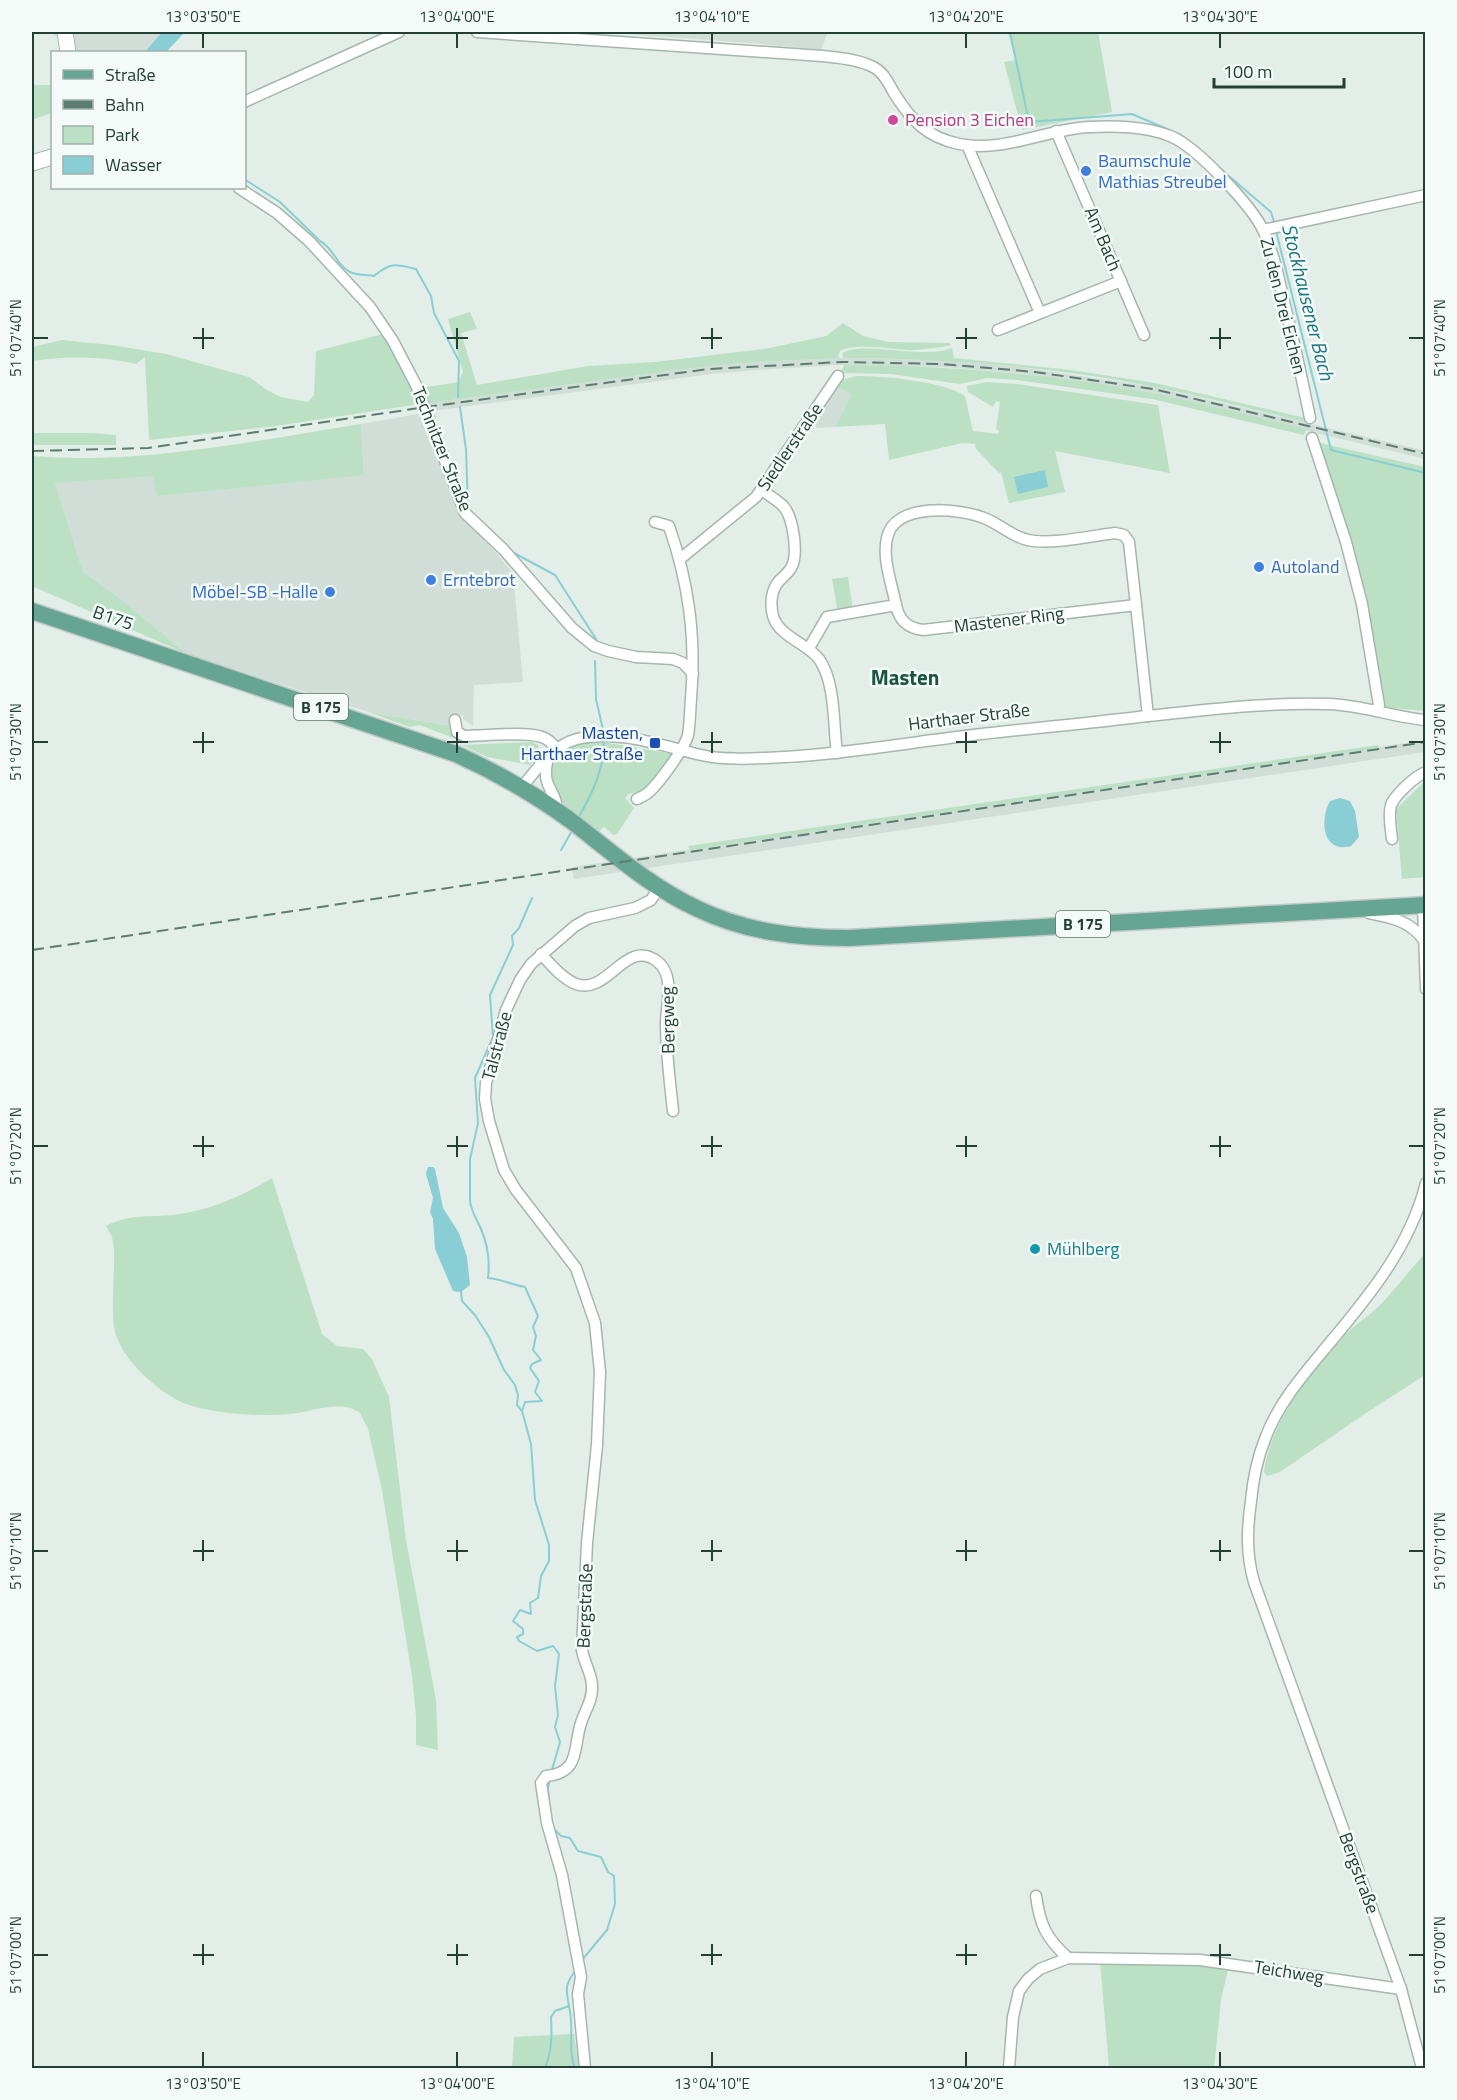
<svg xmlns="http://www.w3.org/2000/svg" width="1457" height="2100" font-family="'Titillium Web',sans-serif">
  <rect width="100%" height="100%" fill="#e3eee8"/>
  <!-- built -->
  <g fill="#d1ded7">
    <polygon points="50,32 162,32 145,52 62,52 60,38"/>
    <polygon points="599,32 828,32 821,50 751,43"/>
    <polygon points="840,358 942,360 1019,367 1155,387 1426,451 1425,459 1153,394 1019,373 941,367 838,365 756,370 711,374 424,412 478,532 513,573 523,682 474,685 473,726 463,719 463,715 450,716 450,726 368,712 187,654 117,596 83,572 55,483 154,475 157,496 364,474 361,424 423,413 420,404 709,366 756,362"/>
    <polygon points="835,385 851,395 835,427 816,428 815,416"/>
    <polygon points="1425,740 1425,752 574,879 572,867"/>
  </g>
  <!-- green -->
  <g fill="#bbe0c3">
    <polygon points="1008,32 1098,32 1112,112 1022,130 1004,62 1015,60"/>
    <polygon points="32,85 52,85 52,113 32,120"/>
    <path d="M470 312 477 329 461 333 477 385 588 366 655 362 765 349 826 336 843 323 863 336 888 342 950 343 951 345C939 348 927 349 914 350 895 350 855 342 840 351L838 356 840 358 756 362 709 366 429 403 422 388 458 382 463 372 448 319Z"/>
    <path d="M383 334 420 404 276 426 149 440 145 357 136 364C104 356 65 356 32 361V347L62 340 111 345 166 354 249 377 267 390 281 397 308 402 314 395 316 351Z"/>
    <path d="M952 348 954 358 1071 370 1155 383 1305 418V422C1255 410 1205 397 1155 387 1052 367 947 358 843 358L842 353C865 340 922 360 952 348Z"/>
    <path d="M844 365C947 365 1050 374 1151 393 1203 403 1255 417 1306 429L1304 435 1152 399 1017 380 987 378 960 384 891 374 841 373Z"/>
    <path d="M856 376C883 376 943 381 965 396L973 431 998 434 999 431 996 429 1000 402 996 401 993 407 968 392 967 386 987 382 1017 384 1158 405 1170 473 1055 451 1065 492 1009 503 1001 472 999 473 976 449 975 444 962 443 889 460 885 424 835 427 851 395 835 385 841 380Z"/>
    <path d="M361 424 364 475 157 496 153 476 55 483 83 572 117 596 187 654 32 586V456C140 465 253 441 361 424Z"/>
    <polygon points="32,433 92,433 116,435 116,445 32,445"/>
    <polygon points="1316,442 1425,467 1425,711 1385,707 1364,602"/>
    <polygon points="848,577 853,610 838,613 832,579"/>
    <polygon points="368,712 450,726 451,734 458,740 420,725 410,727"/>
    <path d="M596 741 674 754 646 790 628 794 625 798 634 808 617 834 613 835 604 827 598 832C586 822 560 804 553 790 552 786 552 780 551 776 547 750 576 743 596 741Z"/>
    <path d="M532 742 538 745C540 755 536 758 530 765L487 757 462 745Z"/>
    <polygon points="1378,745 1379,748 690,850 688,846"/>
    <polygon points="1424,782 1425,877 1402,879 1396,809"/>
    <path d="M272 1178 322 1334 337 1346 363 1349 372 1359 389 1397 406 1540 436 1700 438 1750 416 1745V1716L412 1676 382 1490 368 1429 360 1413C344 1400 316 1410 297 1413 269 1418 205 1414 179 1401 154 1388 119 1357 114 1327 111 1301 115 1274 114 1248L112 1237 106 1226C130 1213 153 1218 180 1214 212 1209 244 1195 272 1178Z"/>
    <path d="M1425 1253V1375L1366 1413 1280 1472 1267 1476 1264 1472C1271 1420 1312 1368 1348 1332 1357 1323 1368 1317 1377 1308 1394 1291 1409 1271 1425 1253Z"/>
    <polygon points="1100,1961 1208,1963 1229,1966 1221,1999 1214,2068 1109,2068"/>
    <polygon points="574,2034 579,2068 512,2068 514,2037"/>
  </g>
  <!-- water -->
  <g fill="#89ced5">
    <polygon points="162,32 185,32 166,52 145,52"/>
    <polygon points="1045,470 1048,487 1018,494 1014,477"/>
    <path d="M1340 798 1350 801 1355 811 1359 837 1351 846C1347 847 1341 848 1336 846 1320 839 1323 813 1330 801Z"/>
    <polygon points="428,1167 433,1167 435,1169 443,1208 459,1233 467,1257 470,1285 461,1292 453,1291 435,1249 433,1219 430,1212 433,1198 426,1174"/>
  </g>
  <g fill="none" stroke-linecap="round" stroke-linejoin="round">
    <!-- stream -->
    <g stroke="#89ced5" stroke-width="2">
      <polyline points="1010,32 1029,122 1132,114 1181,135 1188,141"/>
      <polyline points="1217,166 1271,212 1275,225"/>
      <path d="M244 179 280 202 320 241C333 247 336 265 350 272 356 275 366 275 374 276 391 262 395 264 416 269L431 296 434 313 459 361 458 397"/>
      <polyline points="1276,231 1331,450 1426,473"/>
      <polyline points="460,407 466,449 468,509 497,536"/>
      <polyline points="505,544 514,553 555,575 596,639"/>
      <polyline points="595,661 596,699 604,734"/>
      <path d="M578 818C593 793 604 769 604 739"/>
      <polyline points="561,850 573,829"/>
      <path d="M532 898 519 928 512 936 513 945 490 995 493 1037 475 1078 478 1123 470 1159V1201C471 1211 477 1220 481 1229 488 1245 490 1261 488 1278 502 1279 512 1285 525 1287L538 1316 533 1327 536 1336 533 1350 541 1360 532 1364 530 1368 539 1381 535 1392 542 1401 525 1402 522 1411 531 1444 535 1500 549 1545V1561L541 1576 538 1598 530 1603 531 1614 520 1610 513 1621 523 1629V1634L517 1637 519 1641 537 1651 553 1646 559 1654 555 1686 558 1715 555 1727 560 1742 552 1770"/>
      <polyline points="461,1292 462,1301 475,1315 489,1337 504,1370 515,1385 518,1395 517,1405 522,1411"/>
      <polyline points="549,1803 548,1788 550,1779"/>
      <polyline points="553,1828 561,1836 570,1838 578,1851 601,1857 608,1872 614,1876 615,1904 607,1930 582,1960"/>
      <path d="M545 2068C552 2052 552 2035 551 2017L555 2011 569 2006"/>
      <path d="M575 2068C569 2056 572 2035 571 2021 571 2010 566 1998 567 1987 568 1981 572 1975 576 1970"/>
    </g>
    <defs>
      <g id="street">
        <path d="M477 32 822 56C839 58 859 59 875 68 884 73 889 84 894 93 911 120 926 137 959 144 1004 153 1046 129 1089 127 1116 126 1145 126 1170 136 1196 146 1253 207 1264 232 1274 254 1279 279 1284 302 1294 341 1302 379 1310 418"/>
        <polyline points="244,102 399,32"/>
        <polyline points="1056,131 1144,335"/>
        <polyline points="967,145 1040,313"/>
        <polyline points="239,188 277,213 309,241 370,307 393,341 416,385 465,513 503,549 572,628 594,646 608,651 636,657 673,659 683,663 693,674"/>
        <polyline points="1263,230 1426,195"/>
        <polyline points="998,330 1121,281"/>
        <polyline points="1312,438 1346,542 1362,604 1379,705 1376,711"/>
        <path d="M762 490C769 496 778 500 784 507 793 518 799 555 791 568 788 573 783 577 779 581 771 590 770 604 773 616 779 637 807 643 819 659 836 683 833 725 837 753"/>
        <polyline points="680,559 756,497 838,376"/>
        <path d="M896 605C892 585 882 558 887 538 894 502 959 508 984 518 1000 524 1012 537 1028 540 1050 545 1091 536 1115 533L1124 535 1129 542 1136 605"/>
        <path d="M809 648 827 617 896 605C899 621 908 628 923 630L1136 605 1148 716"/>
        <path d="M455 720 457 732 464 736C483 736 524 731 542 737 548 739 553 744 557 749"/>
        <path d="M548 758C540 789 557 788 557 812"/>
        <path d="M522 787C537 769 553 745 577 739 619 729 662 746 701 755 728 761 758 758 785 757 843 754 900 744 957 737 1020 729 1084 724 1147 716 1208 710 1268 702 1329 704 1362 705 1393 717 1426 720"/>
        <path d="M637 799C641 797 646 795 649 792 659 783 685 748 688 735 690 724 690 711 691 699 696 637 689 584 669 526L655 522"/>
        <path d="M1392 839C1391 829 1388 815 1391 805 1395 795 1415 776 1426 772"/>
        <polyline points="1423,906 1426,989"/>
        <path d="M1369 913C1390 917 1410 921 1423 939"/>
        <path d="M541 954C551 965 563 979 576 984 608 996 626 936 658 962 664 967 667 974 668 982 670 996 666 1010 666 1024 666 1053 670 1082 673 1111"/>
        <path d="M1036 1896C1040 1925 1046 1938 1068 1958"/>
        <path d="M585 2068 578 1994 581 1977 562 1875 547 1823 541 1783 546 1776C581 1773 573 1747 581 1723 585 1710 593 1700 592 1686 592 1674 584 1663 582 1650L587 1543 597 1445 600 1372 595 1323 576 1268 516 1190 504 1170 489 1121 485 1099 486 1083 506 1010 520 980 531 964 575 926 589 918 635 908 651 900 659 888"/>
        <polyline points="1009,2068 1013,2017 1019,1991 1028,1979 1040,1969 1068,1958 1200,1960 1401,1989"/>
        <path d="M1422 2068 1401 1989 1254 1582C1246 1554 1247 1529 1251 1501 1253 1480 1257 1459 1265 1439 1278 1403 1304 1374 1328 1345 1369 1296 1410 1247 1426 1183"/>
      </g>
      <g id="secondary">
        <polyline points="65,32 68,52"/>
        <polyline points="32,163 52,157"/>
      </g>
      <path id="primary" d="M32 611 456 754C496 772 534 794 570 820 612 852 650 887 698 909 746 932 797 938 849 938L1426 905"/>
    </defs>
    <!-- street casing -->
    <use href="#street" stroke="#a5b6af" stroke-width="13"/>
    <!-- secondary casing -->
    <use href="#secondary" stroke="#a1bab0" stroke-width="17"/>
    <!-- primary casing -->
    <use href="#primary" stroke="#c1cac7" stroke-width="19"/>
    <!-- street -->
    <use href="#street" stroke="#fff" stroke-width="10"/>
    <!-- secondary -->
    <use href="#secondary" stroke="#fff" stroke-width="15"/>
    <!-- primary -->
    <use href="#primary" stroke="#65a591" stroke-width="16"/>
    <!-- rail -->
    <g stroke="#5c7c71" stroke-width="2" stroke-dasharray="12 6" stroke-linecap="butt">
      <polyline points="32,451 148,448 426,407 709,369 842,362 942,364 1035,372 1153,389 1426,454"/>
      <polyline points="32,950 1426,742"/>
    </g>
  </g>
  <!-- ticks -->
  <path fill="none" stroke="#224036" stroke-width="2" d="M203 33V48M457 33V48M712 33V48M966 33V48M1220 33V48M203 328V349M457 328V349M712 328V349M966 328V349M1220 328V349M33 338H48M193 338H214M447 338H468M701 338H722M956 338H977M1210 338H1231M1409 338H1424M203 732V753M457 732V753M712 732V753M966 732V753M1220 732V753M33 742H48M193 742H214M447 742H468M701 742H722M956 742H977M1210 742H1231M1409 742H1424M203 1136V1157M457 1136V1157M712 1136V1157M966 1136V1157M1220 1136V1157M33 1146H48M193 1146H214M447 1146H468M701 1146H722M956 1146H977M1210 1146H1231M1409 1146H1424M203 1540V1561M457 1540V1561M712 1540V1561M966 1540V1561M1220 1540V1561M33 1551H48M193 1551H214M447 1551H468M701 1551H722M956 1551H977M1210 1551H1231M1409 1551H1424M203 1944V1965M457 1944V1965M712 1944V1965M966 1944V1965M1220 1944V1965M33 1955H48M193 1955H214M447 1955H468M701 1955H722M956 1955H977M1210 1955H1231M1409 1955H1424M203 2052V2067M457 2052V2067M712 2052V2067M966 2052V2067M1220 2052V2067"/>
  <!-- markers -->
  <circle fill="#d1479c" stroke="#f4faf7" stroke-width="2" cx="893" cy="120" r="6"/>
  <g fill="#3f7fe0" stroke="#f4faf7" stroke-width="2">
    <circle cx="1086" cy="171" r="6"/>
    <circle cx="1259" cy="567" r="6"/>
    <circle cx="431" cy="580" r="6"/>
    <circle cx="330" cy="592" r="6"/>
  </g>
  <rect fill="#1a4fb4" stroke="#f4faf7" stroke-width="2" x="649" y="737" width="12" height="12" rx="3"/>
  <circle fill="#0f9aa8" stroke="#f4faf7" stroke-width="2" cx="1035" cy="1249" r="6"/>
  <g text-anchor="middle" stroke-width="5" stroke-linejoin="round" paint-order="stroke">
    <!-- shield labels -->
    <g fill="#f4faf7" stroke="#617870" stroke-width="1.5">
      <rect x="294" y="694" width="54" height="26" rx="4.5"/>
      <rect x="1056" y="911" width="54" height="26" rx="4.5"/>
    </g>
    <g font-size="16" font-weight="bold" fill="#224036">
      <text x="321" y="713">B 175</text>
      <text x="1083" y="930">B 175</text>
    </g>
    <!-- hotel labels -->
    <g font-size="18" fill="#b23c85" stroke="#f4faf7" text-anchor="start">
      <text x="905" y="126">Pension 3 Eichen</text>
    </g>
    <!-- shop labels -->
    <g font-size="18" fill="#366cbe" stroke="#f4faf7" text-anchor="start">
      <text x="1098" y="167">Baumschule<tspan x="1098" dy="21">Mathias Streubel</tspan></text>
      <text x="1271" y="573">Autoland</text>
      <text x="443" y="586">Erntebrot</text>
      <text x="318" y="598" text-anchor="end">Möbel-SB -Halle</text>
    </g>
    <!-- street labels -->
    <g font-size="18" fill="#224036" stroke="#f4faf7">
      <text transform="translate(1103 239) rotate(67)" y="6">Am Bach</text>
      <text transform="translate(1283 306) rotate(76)" y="6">Zu den Drei Eichen</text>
      <text transform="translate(790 447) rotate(-56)" y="6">Siedlerstraße</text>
      <text transform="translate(442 449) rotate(68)" y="6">Technitzer Straße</text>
      <text transform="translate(113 618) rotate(19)" y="6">B175</text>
      <text transform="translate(1009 620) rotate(-7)" y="6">Mastener Ring</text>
      <text transform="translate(969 717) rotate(-7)" y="6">Harthaer Straße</text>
      <text transform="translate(668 1020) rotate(-91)" y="6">Bergweg</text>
      <text transform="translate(497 1046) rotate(-75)" y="6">Talstraße</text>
      <text transform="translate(585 1606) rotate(-88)" y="6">Bergstraße</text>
      <text transform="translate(1359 1873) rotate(70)" y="6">Bergstraße</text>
      <text transform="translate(1289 1972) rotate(9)" y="6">Teichweg</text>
    </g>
    <!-- transit labels -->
    <g font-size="18" fill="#164399" stroke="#f4faf7" text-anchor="end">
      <text x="643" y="739">Masten,<tspan x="643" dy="21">Harthaer Straße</tspan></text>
    </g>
    <!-- culture labels -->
    <g font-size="18" fill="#0d838f" stroke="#f4faf7" text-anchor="start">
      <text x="1047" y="1255">Mühlberg</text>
    </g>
    <!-- water labels -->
    <g font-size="20" font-style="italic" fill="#187480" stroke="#f4faf7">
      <text transform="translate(1308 302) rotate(76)" y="7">Stockhausener Bach</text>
    </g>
    <!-- quarter labels -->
    <g font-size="21" font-weight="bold" fill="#1c5443" stroke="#f4faf7">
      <text x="905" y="685">Masten</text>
    </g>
  </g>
  <!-- border -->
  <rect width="1457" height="2100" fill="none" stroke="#f4faf7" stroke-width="66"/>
  <!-- legend -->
  <rect x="51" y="51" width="195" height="138" fill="#f4faf7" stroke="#a0b0aa" stroke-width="1.5"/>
  <rect x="63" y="70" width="30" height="9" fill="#65a591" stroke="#a0b0aa" stroke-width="1.5"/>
  <text x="105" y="81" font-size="18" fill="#224036">Straße</text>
  <rect x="63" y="100" width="30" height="9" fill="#5c7c71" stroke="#a0b0aa" stroke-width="1.5"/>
  <text x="105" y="111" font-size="18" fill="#224036">Bahn</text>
  <rect x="63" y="126" width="30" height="18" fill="#bbe0c3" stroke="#a0b0aa" stroke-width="1.5"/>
  <text x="105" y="141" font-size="18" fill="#224036">Park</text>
  <rect x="63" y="156" width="30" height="18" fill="#89ced5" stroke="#a0b0aa" stroke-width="1.5"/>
  <text x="105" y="171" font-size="18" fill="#224036">Wasser</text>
  <!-- scale -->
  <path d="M1214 78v9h130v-9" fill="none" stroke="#224036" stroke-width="3"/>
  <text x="1223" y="78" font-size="18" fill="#224036" stroke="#f4faf7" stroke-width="4.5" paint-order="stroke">100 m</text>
  <rect x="33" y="33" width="1391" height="2034" fill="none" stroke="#224036" stroke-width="2"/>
  <g font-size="15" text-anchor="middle" fill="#224036">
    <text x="203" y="22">13°03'50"E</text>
    <text x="457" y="22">13°04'00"E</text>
    <text x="712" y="22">13°04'10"E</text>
    <text x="966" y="22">13°04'20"E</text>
    <text x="1220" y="22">13°04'30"E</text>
    <text transform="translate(16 338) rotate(-90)" y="5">51°07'40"N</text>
    <text transform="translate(1440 338) rotate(-90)" y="5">51°07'40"N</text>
    <text transform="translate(16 742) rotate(-90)" y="5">51°07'30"N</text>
    <text transform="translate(1440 742) rotate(-90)" y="5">51°07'30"N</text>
    <text transform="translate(16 1146) rotate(-90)" y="5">51°07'20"N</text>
    <text transform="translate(1440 1146) rotate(-90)" y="5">51°07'20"N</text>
    <text transform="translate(16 1551) rotate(-90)" y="5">51°07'10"N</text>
    <text transform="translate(1440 1551) rotate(-90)" y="5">51°07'10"N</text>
    <text transform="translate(16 1955) rotate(-90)" y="5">51°07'00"N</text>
    <text transform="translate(1440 1955) rotate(-90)" y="5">51°07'00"N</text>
    <text x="203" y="2089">13°03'50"E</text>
    <text x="457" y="2089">13°04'00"E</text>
    <text x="712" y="2089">13°04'10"E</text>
    <text x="966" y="2089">13°04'20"E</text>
    <text x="1220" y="2089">13°04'30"E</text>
  </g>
</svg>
